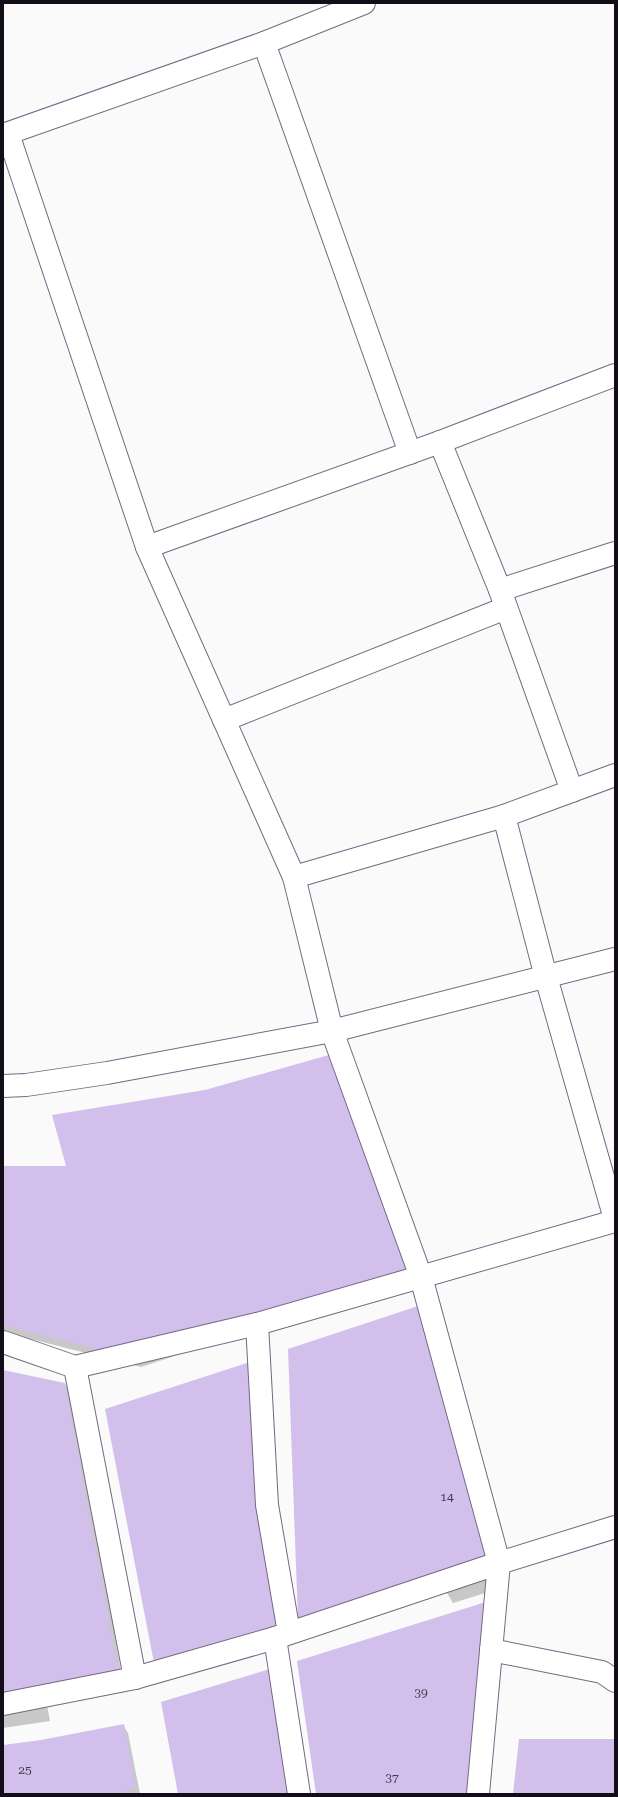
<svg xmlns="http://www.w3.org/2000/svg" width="618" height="1797" font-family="'Roboto Serif',serif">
  <rect width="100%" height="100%" fill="#fafafa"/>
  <!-- shadow -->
  <g fill="#0003">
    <polygon points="335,1054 414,1277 141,1367 3,1332 3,1167 68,1167 206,1091"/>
    <polygon points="252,1362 280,1637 106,1410"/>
    <polygon points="3,1371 65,1384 78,1407 119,1631 114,1632 124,1689 46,1700 50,1721 3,1728"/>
    <polygon points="509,1571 508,1586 453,1603 444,1588"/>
    <polygon points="123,1725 128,1733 140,1794 3,1794 3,1746 41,1741"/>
  </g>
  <!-- building -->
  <g fill="#d3bfeb">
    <polygon points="336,1053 410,1268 136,1359 3,1325 3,1166 66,1166 52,1115 205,1090"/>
    <polygon points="421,1305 495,1562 298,1620 288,1349"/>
    <polygon points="253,1361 258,1519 276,1629 154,1663 105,1409"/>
    <polygon points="3,1370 65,1383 120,1681 3,1698"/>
    <polygon points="486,1602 469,1794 316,1794 297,1661"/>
    <polygon points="270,1669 288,1794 178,1794 161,1702"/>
    <polygon points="124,1724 136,1789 109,1794 3,1794 3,1745 41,1740"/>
    <polygon points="519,1739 615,1739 615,1794 513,1794"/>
  </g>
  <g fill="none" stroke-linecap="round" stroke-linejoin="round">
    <defs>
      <g id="minor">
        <polyline points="264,43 410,453"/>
        <polyline points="8,134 147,547 294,877 332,1031 421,1277 499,1563 478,1794"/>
        <polyline points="3,135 264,43 364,3"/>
        <polyline points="440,442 500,590 572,791"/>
        <polyline points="147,547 440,442 615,375"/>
        <polyline points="500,590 615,553"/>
        <polyline points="224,720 506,608"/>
        <polyline points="504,816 546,977 615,1219"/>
        <polyline points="294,877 504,816 615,775"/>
        <polyline points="3,1086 26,1085 107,1073 332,1031 615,959"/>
        <polyline points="257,1324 267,1505 289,1633"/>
        <polyline points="3,1342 75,1367 257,1324 615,1221"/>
        <polyline points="75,1367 135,1678"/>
        <polyline points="275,1638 299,1794"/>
        <polyline points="491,1650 602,1672 615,1681"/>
        <polyline points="3,1704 135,1678 275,1638 499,1563 615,1527"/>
      </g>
    </defs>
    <!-- minor casing -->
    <use href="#minor" stroke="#756884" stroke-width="24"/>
    <!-- minor -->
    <use href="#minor" stroke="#fff" stroke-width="22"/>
  </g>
  <g text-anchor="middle" stroke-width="3.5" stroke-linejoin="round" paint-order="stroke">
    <!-- number labels -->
    <g font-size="12" fill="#423a4d">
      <text x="447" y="1501">14</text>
      <text x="421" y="1697">39</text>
      <text x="25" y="1774">25</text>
      <text x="392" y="1782">37</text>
    </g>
  </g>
  <!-- border -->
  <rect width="618" height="1797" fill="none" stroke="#120d18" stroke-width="8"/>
</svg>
